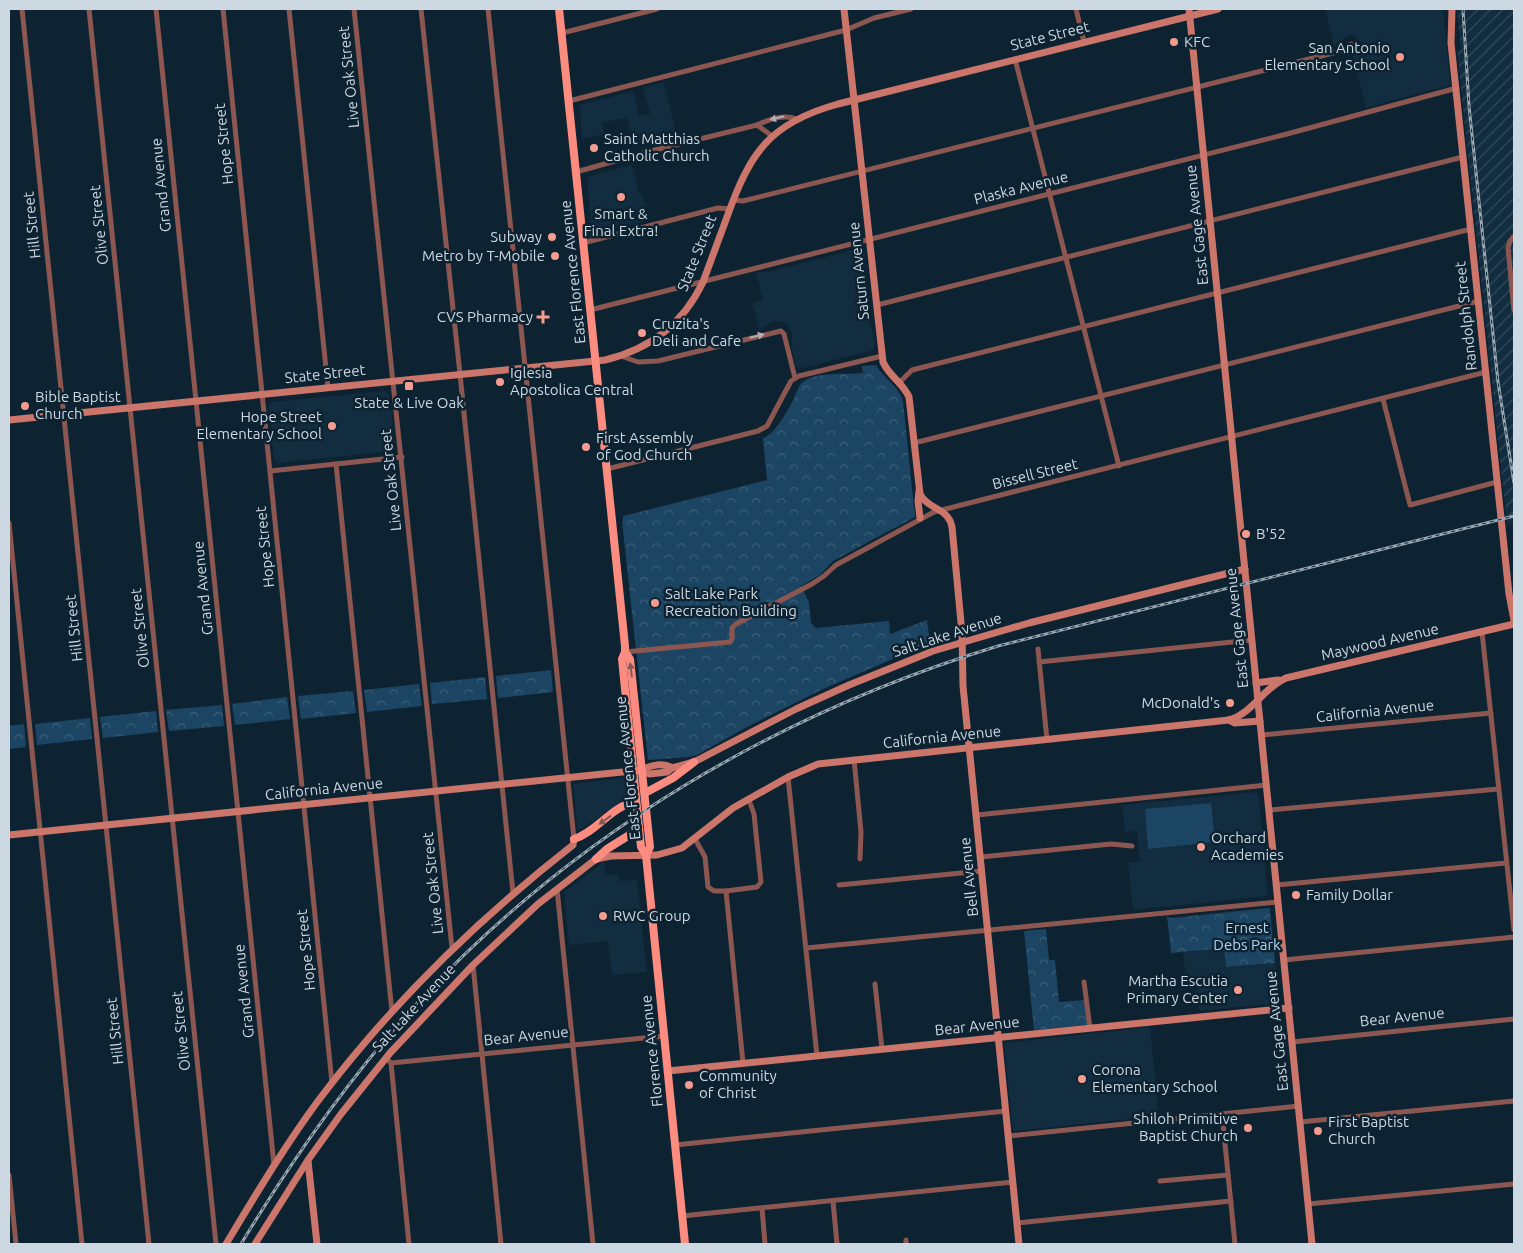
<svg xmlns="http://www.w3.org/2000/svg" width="1523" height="1253" font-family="Ubuntu,sans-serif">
  <defs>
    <pattern id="industrial-furrows" width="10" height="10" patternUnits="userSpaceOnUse" patternTransform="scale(1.25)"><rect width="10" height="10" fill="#122d3f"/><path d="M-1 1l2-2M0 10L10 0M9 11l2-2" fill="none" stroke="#334b5a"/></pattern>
    <pattern id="park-crowns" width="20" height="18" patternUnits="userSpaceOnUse" patternTransform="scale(1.25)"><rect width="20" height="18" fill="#1b4562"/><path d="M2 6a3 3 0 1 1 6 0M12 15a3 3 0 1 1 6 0" fill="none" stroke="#3b5f78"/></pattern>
  </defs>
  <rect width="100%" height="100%" fill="#0e2331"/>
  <!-- built -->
  <g fill="#122d3f">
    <polygon points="1325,9 1443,9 1450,85 1366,108 1352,54 1359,50 1360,42 1355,36 1348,35 1334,47"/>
    <polygon points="664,82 677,136 635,146 627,117 602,123 604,134 582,139 580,108 581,105 633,91 639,116 650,114 643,87"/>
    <polygon points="632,165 639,194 642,194 649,220 594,235 592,233 587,177"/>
    <polygon points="861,248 864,250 866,264 864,270 869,317 875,343 874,350 799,369 796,366 792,348 792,332 789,327 783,322 775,321 759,330 752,303 763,300 756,272 767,272"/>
    <polygon points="385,391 389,394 395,447 392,451 278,463 274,459 269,406 272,402"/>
    <polygon points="623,778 626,780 628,798 578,831 573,784"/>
    <polygon points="1258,792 1268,896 1133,910 1128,863 1140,861 1137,831 1125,832 1122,805"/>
    <polygon points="604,862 606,875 617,874 620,881 637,880 647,972 612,975 608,941 569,945 564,892"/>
    <polygon points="1224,948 1227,967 1275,963 1279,1003 1199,1011 1196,978 1186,978 1183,952"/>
    <polygon points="1150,1027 1159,1116 1013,1131 1004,1043"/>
  </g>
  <!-- industrial -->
  <polygon fill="url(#industrial-furrows)" points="1457,9 1514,9 1514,522 1507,524 1457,50 1461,50"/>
  <!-- grass -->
  <polygon fill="#1b4562" points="1211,803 1215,842 1148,849 1145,809"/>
  <!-- park -->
  <g fill="url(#park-crowns)">
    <path d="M876 365C883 378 899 386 903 401L915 517 833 561 820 575 801 586 809 602 811 623 816 628 889 621 890 634 927 620 930 643 823 689 747 727 697 755 689 757 648 760 622 521H623V516L767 480 763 438C776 434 789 408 795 396 797 391 799 385 803 382 816 371 847 375 863 373L862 366Z"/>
    <polygon points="551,670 553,692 498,698 496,676"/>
    <polygon points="485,677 487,699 432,704 430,683"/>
    <polygon points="419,684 422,706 367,712 364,690"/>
    <polygon points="353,691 356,713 301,719 298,696"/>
    <polygon points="287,697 290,719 235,725 232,704"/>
    <polygon points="222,705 224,726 169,731 166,710"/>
    <polygon points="156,711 158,732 103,738 100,717"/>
    <polygon points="90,718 92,739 37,745 35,724"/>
    <polygon points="24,724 26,747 9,749 9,726"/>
    <polygon points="1269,908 1270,910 1275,963 1226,967 1224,948 1171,953 1167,916 1171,918"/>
    <polygon points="1046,929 1049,960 1055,960 1059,1002 1086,1000 1088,1025 1034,1030 1024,931"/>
  </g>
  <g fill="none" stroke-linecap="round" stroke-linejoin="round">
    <!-- street -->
    <g stroke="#8d5751" stroke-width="5">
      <polyline points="22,9 149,1244"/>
      <polyline points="89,9 216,1244"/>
      <polyline points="156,9 274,1165"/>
      <polyline points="223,9 332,1083"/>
      <polyline points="289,9 328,388"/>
      <polyline points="354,9 452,948"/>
      <polyline points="421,9 460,374 513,893"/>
      <polyline points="488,9 574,839"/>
      <polyline points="1076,9 1084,42"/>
      <polyline points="562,33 657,9"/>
      <polyline points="1015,59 1119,466"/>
      <polyline points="569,101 846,30 874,18 911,9"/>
      <polyline points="757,125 772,136"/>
      <path d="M576 172 647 152 757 125C770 119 784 114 797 119"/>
      <polyline points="733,200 743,201 1337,52 1351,44"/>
      <polyline points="1514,236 1510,241 1508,248 1514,310"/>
      <polyline points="583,243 718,208 730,209"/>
      <polyline points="877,305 1463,157"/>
      <polyline points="590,310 1287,134 1457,88"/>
      <polyline points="621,356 638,362 658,361 781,331 784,334 795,378"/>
      <polyline points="899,383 912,370 1471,229"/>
      <polyline points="1383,399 1410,505 1497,482"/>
      <polyline points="914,443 1479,301"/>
      <polyline points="336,464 392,1012"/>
      <polyline points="607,469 758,431 767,426 791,381 799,376 882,356"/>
      <polyline points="270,471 402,457"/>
      <polyline points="9,523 82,1244"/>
      <polyline points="1482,632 1514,930"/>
      <polyline points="1038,649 1047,740"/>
      <polyline points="625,652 730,642 732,639 732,628 736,624 812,584 824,576 836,565 934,512 1486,372"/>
      <polyline points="1039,662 1252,640"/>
      <polyline points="1262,735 1491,713"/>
      <polyline points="854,759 861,832 860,859"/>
      <polyline points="788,777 817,1056"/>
      <polyline points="1269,810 1498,789"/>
      <polyline points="977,815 1267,785"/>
      <polyline points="695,839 705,857 708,887 714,891 726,891 743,1063"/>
      <polyline points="981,857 1111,844 1132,846"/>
      <polyline points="839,885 982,871"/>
      <polyline points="1277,885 1506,863"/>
      <polyline points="557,889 593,1244"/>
      <polyline points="726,891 757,887 761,882 754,814 749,800"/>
      <polyline points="806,948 1278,902"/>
      <polyline points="1284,960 1514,937"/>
      <polyline points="473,965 501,1244"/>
      <polyline points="1084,982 1090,1028"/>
      <polyline points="875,984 882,1049"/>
      <polyline points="1292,1042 1514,1019"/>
      <polyline points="389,1061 391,1063 409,1244"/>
      <polyline points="391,1063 664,1036"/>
      <polyline points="1222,1114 1235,1244"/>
      <polyline points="1300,1122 1514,1101"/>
      <polyline points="1008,1136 1299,1106"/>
      <polyline points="675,1145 1006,1111"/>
      <polyline points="9,1175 16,1244"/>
      <polyline points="1160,1181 1228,1175"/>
      <polyline points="833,1201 837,1244"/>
      <polyline points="1308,1204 1514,1184"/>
      <polyline points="762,1208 765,1244"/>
      <polyline points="682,1216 1013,1182"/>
      <polyline points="1017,1223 1231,1201"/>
      <polyline points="906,1240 906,1244"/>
    </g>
    <!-- secondary -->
    <g stroke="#cb756b" stroke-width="7">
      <path d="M844 9 883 362C889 376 903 383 909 397L920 494C928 510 948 507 952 527L962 633 963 686 1019 1244"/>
      <polyline points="1189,9 1312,1244"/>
      <polyline points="1452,9 1451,43 1509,594 1514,620"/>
      <path d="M9 420 605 360C651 349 683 324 703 282 711 260 719 239 727 217 750 153 769 123 838 104L1218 9"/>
      <polyline points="919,491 918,501 920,518"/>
      <polyline points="1256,683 1278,680"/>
      <polyline points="1229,720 1235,723 1260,721"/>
      <polyline points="642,770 649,774 667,772 672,768 694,762 796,709 849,685 933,651 1029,623 1245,569"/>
      <path d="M9 835 642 770C651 765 664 762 672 768"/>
      <polyline points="668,1071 1289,1008"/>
      <polyline points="308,1161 317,1244"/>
      <path d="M226 1244C255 1196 284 1147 318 1101 391 1004 477 920 573 845L574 839"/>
      <path d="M255 1244 308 1160 341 1114 390 1053 473 965 538 904 596 859 611 856 657 855 682 848 733 808 788 777 818 764 1229 720C1253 713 1263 688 1286 678L1514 624"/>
    </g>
    <!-- primary -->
    <g stroke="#fb8c7f" stroke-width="8">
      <polyline points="559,9 625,646 625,652 630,659 650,847 646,855"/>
      <polyline points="625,652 622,659 641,847 646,855 685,1244"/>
      <polyline points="645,793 673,778 694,762"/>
      <path d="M574 839C597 832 612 805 636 802"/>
      <polyline points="596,859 607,849 639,829"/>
    </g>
    <defs>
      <g id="rail">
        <polyline points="1463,9 1469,106 1498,382 1514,483"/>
        <path d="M241 1244C293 1158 351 1075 420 1000 577 831 779 713 998 646L1514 516"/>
      </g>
    </defs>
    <!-- rail casing -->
    <use href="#rail" stroke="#98a7b2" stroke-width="3"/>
    <!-- rail -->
    <use href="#rail" stroke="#0e2331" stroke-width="1" stroke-dasharray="4" stroke-linecap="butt"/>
  </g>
  <!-- one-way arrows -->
  <defs><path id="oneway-solid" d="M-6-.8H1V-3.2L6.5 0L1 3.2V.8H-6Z" transform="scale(1.25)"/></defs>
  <g fill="#b6abaf">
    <use href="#oneway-solid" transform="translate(777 118) rotate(167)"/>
    <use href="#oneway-solid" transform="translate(757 336) rotate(-14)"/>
  </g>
  <g fill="#845858">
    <use href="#oneway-solid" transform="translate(631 670) rotate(-97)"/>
    <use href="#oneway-solid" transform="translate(605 820) rotate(144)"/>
  </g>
  <!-- markers -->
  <g fill="#f59c91" stroke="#0e2331" stroke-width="2">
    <circle cx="1174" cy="42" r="5"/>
    <circle cx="1400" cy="57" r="5"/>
    <circle cx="594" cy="148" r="5"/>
    <circle cx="621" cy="197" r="5"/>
    <circle cx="552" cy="237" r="5"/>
    <circle cx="555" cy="256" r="5"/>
    <path d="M540.5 309.5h5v5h5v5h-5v5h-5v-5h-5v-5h5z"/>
    <circle cx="642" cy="333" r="5"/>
    <circle cx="500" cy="382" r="5"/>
    <rect x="404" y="381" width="10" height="10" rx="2.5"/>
    <circle cx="25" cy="406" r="5"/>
    <circle cx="332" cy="426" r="5"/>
    <circle cx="586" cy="447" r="5"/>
    <circle cx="1246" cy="534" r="5"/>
    <circle cx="655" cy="603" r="5"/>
    <circle cx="1230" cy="703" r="5"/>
    <circle cx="1201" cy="847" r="5"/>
    <circle cx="1296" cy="895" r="5"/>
    <circle cx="603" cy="916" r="5"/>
    <circle cx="1238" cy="990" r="5"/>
    <circle cx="1082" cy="1079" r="5"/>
    <circle cx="689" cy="1085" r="5"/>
    <circle cx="1248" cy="1128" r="5"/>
    <circle cx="1318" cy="1131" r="5"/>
  </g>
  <g text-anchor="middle" stroke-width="5" stroke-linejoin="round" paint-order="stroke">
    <!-- street labels -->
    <g font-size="15" fill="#ccd8e2" stroke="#0e2331">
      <text transform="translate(1050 36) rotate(-14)" y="5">State Street</text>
      <text transform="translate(349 77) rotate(-96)" y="5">Live Oak Street</text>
      <text transform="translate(224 144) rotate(-96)" y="5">Hope Street</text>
      <text transform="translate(161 185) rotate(-96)" y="5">Grand Avenue</text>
      <text transform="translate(1021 188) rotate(-14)" y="5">Plaska Avenue</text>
      <text transform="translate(32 225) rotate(-96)" y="5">Hill Street</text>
      <text transform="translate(99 225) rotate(-96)" y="5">Olive Street</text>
      <text transform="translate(1197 225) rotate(-96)" y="5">East Gage Avenue</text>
      <text transform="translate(697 253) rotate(-68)" y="5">State Street</text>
      <text transform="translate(859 271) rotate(-96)" y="5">Saturn Avenue</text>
      <text transform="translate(573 272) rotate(-96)" y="5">East Florence Avenue</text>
      <text transform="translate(1466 316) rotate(-96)" y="5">Randolph Street</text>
      <text transform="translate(325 374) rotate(-6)" y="5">State Street</text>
      <text transform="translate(1035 474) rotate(-14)" y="5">Bissell Street</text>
      <text transform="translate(391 480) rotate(-96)" y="5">Live Oak Street</text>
      <text transform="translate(265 547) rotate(-96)" y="5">Hope Street</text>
      <text transform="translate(203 588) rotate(-96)" y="5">Grand Avenue</text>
      <text transform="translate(74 628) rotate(-96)" y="5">Hill Street</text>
      <text transform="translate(140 628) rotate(-96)" y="5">Olive Street</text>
      <text transform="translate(1237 628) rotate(-96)" y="5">East Gage Avenue</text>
      <text transform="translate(947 635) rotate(-18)" y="5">Salt Lake Avenue</text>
      <text transform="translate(1380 642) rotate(-13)" y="5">Maywood Avenue</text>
      <text transform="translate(1375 711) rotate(-6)" y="5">California Avenue</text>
      <text transform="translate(942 737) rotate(-6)" y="5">California Avenue</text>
      <text transform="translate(628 768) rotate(-96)" y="5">East Florence Avenue</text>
      <text transform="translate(324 789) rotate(-6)" y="5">California Avenue</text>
      <text transform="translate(969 877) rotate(-96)" y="5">Bell Avenue</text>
      <text transform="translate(433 883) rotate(-96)" y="5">Live Oak Street</text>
      <text transform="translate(306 950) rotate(-96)" y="5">Hope Street</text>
      <text transform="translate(244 991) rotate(-96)" y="5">Grand Avenue</text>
      <text transform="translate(414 1008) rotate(-47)" y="5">Salt Lake Avenue</text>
      <text transform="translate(1402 1017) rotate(-6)" y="5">Bear Avenue</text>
      <text transform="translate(977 1026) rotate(-6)" y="5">Bear Avenue</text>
      <text transform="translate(115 1031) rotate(-96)" y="5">Hill Street</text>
      <text transform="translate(181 1031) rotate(-96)" y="5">Olive Street</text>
      <text transform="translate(1277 1031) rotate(-96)" y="5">East Gage Avenue</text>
      <text transform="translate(526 1036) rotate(-6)" y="5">Bear Avenue</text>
      <text transform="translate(652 1051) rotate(-96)" y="5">Florence Avenue</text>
    </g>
    <!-- poi labels -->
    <g font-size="15" fill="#ccd8e2" stroke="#0e2331" text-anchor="start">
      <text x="1184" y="47">KFC</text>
      <text x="1390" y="53" text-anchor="end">San Antonio<tspan x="1390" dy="17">Elementary School</tspan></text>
      <text x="604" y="144">Saint Matthias<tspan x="604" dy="17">Catholic Church</tspan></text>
      <text x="621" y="219" text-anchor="middle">Smart &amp;<tspan x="621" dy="17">Final Extra!</tspan></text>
      <text x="542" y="242" text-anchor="end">Subway</text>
      <text x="545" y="261" text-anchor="end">Metro by T-Mobile</text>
      <text x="533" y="322" text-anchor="end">CVS Pharmacy</text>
      <text x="652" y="329">Cruzita's<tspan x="652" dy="17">Deli and Cafe</tspan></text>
      <text x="510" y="378">Iglesia<tspan x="510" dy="17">Apostolica Central</tspan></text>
      <text x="35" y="402">Bible Baptist<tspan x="35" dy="17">Church</tspan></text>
      <text x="409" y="408" text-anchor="middle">State &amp; Live Oak</text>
      <text x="322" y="422" text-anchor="end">Hope Street<tspan x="322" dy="17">Elementary School</tspan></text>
      <text x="596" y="443">First Assembly<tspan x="596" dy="17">of God Church</tspan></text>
      <text x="1256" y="539">B'52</text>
      <text x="665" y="599">Salt Lake Park<tspan x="665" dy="17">Recreation Building</tspan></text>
      <text x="1220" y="708" text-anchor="end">McDonald's</text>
      <text x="1211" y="843">Orchard<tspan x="1211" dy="17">Academies</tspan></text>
      <text x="1306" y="900">Family Dollar</text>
      <text x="613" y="921">RWC Group</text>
      <text x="1228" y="986" text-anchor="end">Martha Escutia<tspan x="1228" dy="17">Primary Center</tspan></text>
      <text x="1092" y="1075">Corona<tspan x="1092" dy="17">Elementary School</tspan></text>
      <text x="699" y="1081">Community<tspan x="699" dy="17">of Christ</tspan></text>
      <text x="1238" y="1124" text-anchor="end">Shiloh Primitive<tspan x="1238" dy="17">Baptist Church</tspan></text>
      <text x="1328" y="1127">First Baptist<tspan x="1328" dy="17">Church</tspan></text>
    </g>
    <!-- park labels -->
    <g font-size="15" fill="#b2d5f0" stroke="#0e2331">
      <text x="1247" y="933">Ernest<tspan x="1247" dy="17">Debs Park</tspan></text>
    </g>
  </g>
  <!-- border -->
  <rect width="1523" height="1253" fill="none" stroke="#ccd8e2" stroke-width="20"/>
</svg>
